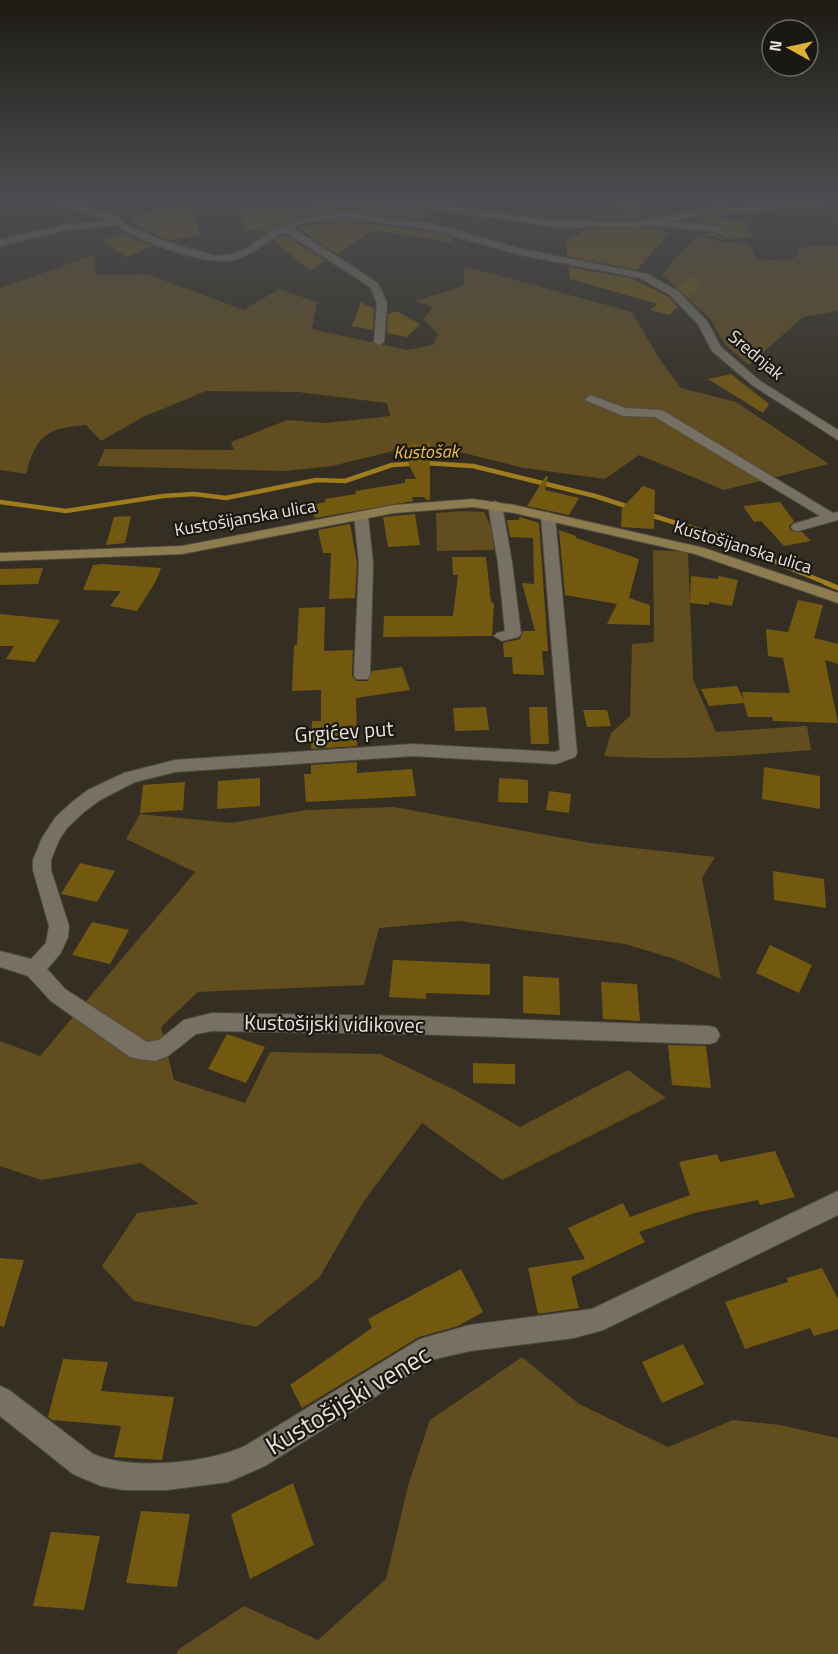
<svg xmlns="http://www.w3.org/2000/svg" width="838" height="1654" font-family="'Titillium Web',sans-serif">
  <rect width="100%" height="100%" fill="#352f23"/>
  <!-- green -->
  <g fill="#614d1e">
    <polygon points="697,235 722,242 749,243 757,259 788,261 798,255 798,247 838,246 838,311 803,317 749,365 725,345 711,320 662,274"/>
    <path d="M94 255 96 275 147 274 244 310 279 289 317 302 312 329 407 350 433 345 438 334 423 319 433 307 414 301 464 286V266L632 312 658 357 681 388 736 402 829 464 724 490 639 455 605 479 524 468 439 447 406 448 332 466 285 471 97 466 105 449 234 450 231 442 287 420 326 423 390 416 387 403 298 392 206 391 143 417 101 441 86 425C46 428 36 436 26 474L0 470V288Z"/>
    <polygon points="463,511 484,512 493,530 494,550 437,551 436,513"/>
    <path d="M653 550 688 552 693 679 716 732 807 726 811 750C741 756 674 761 604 756L611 733 630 716 632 644 654 642Z"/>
    <polygon points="394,807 590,843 715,857 702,878 721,979 675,959 625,944 459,921 379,928 364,985 198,992 161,1027 174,1080 245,1103 270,1052 380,1054 457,1091 520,1127 628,1070 666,1098 502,1180 422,1123 364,1201 319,1278 256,1327 134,1301 102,1266 137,1213 199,1204 141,1163 41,1180 0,1166 0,1041 40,1056 195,872 126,839 140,814 231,823 306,810"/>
    <polygon points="522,1357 579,1404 668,1447 733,1420 780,1425 838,1438 838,1654 176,1654 179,1649 244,1606 318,1640 386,1579 408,1486 430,1420"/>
  </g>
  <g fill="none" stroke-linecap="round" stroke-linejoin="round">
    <!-- stream-far1 -->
    <g stroke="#9f7d1f" stroke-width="4.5">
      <polyline points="0,502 66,511 163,496 194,494 226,498 316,480 345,481 392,465 425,463 473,466 595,496 632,508"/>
      <polyline points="647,514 737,542 782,565 829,584"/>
    </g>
    <!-- stream -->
    <polyline stroke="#9f7d1f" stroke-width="5" points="826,583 838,588"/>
  </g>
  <!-- building -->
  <g fill="#735910">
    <polygon points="611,200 645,200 636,218 641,219 593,219 594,215 624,217"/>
    <polygon points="190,204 201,236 169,240 138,227 129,215"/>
    <polygon points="392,207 424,210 421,220 348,210"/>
    <polygon points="239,209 319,209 337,211 295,218 265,233 261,229 245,231"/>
    <polygon points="708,216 749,222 746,228 755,237 721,240 717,237 707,236 706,233 714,234 725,239 733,235 718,224 698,222 696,219"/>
    <polygon points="342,220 433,232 454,238 453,243 374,230 337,254 298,228"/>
    <polygon points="649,228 669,233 637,270 567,256 566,241 575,235 581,235 581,232 585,229"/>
    <polygon points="125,233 140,241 153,246 126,257 102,241"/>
    <polygon points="285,235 325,261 310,271 274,241"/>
    <polygon points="569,267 630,278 669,297 678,307 669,315 650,310 658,304 570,279"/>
    <polygon points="692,276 701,288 688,298 677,288"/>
    <polygon points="361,302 374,309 373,330 352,326"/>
    <polygon points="396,311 420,324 407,337 387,333 388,314"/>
    <polygon points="731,374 769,404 763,413 708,379"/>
    <polygon points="430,442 430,500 426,500 424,497 412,497 413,501 315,518 312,505 326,502 325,499 356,494 355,491 405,483 405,479 416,479 400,446"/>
    <polygon points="546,476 548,477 545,490 579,498 569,515 527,506"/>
    <polygon points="643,486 655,490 654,529 621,527 622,508"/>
    <polygon points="780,502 794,521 789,526 791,531 802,532 811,541 784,546 761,521 754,522 743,506"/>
    <polygon points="415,514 420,545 388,547 383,517"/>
    <polygon points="131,516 125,543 106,545 114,517"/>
    <polygon points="520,517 539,523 548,651 542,651 544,675 513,674 512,657 504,657 503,643 520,639 523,631 535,631 522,583 534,584 533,538 510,537 507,520 518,520"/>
    <polygon points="350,524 357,563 355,598 329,599 331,553 323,553 318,530"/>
    <polygon points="559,530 576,536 576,538 639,559 629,598 650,605 650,625 607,624 617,604 565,595"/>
    <polygon points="452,557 486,557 491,602 494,603 492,636 383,637 384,616 453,616 458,575 453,575"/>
    <polygon points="102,564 161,568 156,581 137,611 110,606 121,591 83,590 93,565"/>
    <polygon points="43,568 38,584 0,585 0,569"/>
    <polygon points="691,576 718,579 718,576 738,580 732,606 709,602 709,605 690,603"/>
    <polygon points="798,600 823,605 814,638 838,644 838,664 825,660 838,723 773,721 772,717 748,717 744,703 709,706 701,689 737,686 744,700 742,692 790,693 783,658 768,656 766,629 788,632"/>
    <polygon points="325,607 324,651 353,650 352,675 356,681 368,681 372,671 402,667 410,690 356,698 357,746 311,749 312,721 321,721 321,690 292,691 294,645 297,645 299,608"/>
    <polygon points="0,614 60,620 35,662 6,659 14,646 0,646"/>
    <polygon points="486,707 489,730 455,731 453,708"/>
    <polygon points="529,707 547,707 549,744 531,744"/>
    <polygon points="583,710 607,710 611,726 587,727"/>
    <polygon points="357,762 357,773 412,769 416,796 306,802 304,774 311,774 311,765"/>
    <polygon points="764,767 820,776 820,809 762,799"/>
    <polygon points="260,778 260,806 217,809 218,781"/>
    <polygon points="499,778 528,780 528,803 498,802"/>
    <polygon points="185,782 183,810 140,813 143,785"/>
    <polygon points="549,791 571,794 569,813 546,810"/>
    <polygon points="80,863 115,871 97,902 61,894"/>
    <polygon points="773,871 824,879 826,908 774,900"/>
    <polygon points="92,922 129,930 110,964 72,955"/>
    <polygon points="770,945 812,965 799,993 756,973"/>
    <polygon points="393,960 490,964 490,995 426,993 426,999 389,997"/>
    <polygon points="523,976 559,978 560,1015 523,1013"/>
    <polygon points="601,982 637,984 640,1021 603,1019"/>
    <polygon points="227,1034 265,1047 246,1083 208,1069"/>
    <polygon points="668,1045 706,1046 711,1088 672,1085"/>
    <polygon points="473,1063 515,1064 515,1084 473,1083"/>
    <polygon points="775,1151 795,1197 760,1205 758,1200 694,1213 639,1232 645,1242 571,1277 579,1308 538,1314 528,1268 585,1259 568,1228 623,1203 630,1217 690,1195 679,1162 717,1154 720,1162"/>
    <polygon points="0,1258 24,1260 4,1327 0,1326"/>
    <polygon points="822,1268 838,1299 838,1329 814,1336 810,1328 745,1349 725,1302 788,1282 787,1278"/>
    <polygon points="461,1269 483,1312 458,1326 419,1337 302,1408 290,1385 372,1328 368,1319"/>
    <polygon points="683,1344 704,1384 662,1403 642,1362"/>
    <polygon points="63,1359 108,1362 101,1391 174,1397 162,1460 114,1457 121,1426 52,1420 48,1417"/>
    <polygon points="293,1483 314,1545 250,1579 231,1514"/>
    <polygon points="141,1511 190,1514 177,1587 126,1583"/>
    <polygon points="51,1532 100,1536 84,1610 33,1606"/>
  </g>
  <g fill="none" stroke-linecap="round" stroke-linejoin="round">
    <defs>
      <g id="street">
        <path d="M42 200 70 201 114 215 131 227 170 243 216 256 231 254 246 249 270 232 296 220 342 212 434 224 521 249 647 274 678 291 707 321 721 347 760 381 838 430V440L752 385 712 351 698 324 670 295 640 278 520 255 433 230 342 218 301 224 293 228 378 283 387 303 384 342 379 345 374 342 377 303 370 287 285 232C268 240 256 253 237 259 208 268 140 242 116 225L62 231 0 246V240L62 225 109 220Z"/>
        <path d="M720 200H729C726 208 714 214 705 213V209Z"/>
        <polygon points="649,220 717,226 731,234 726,237 715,232 646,225 644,223"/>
        <polygon points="591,395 625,408 662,410 833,513 838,512 838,520 798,531 793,530 791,527 793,524 820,516 655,417 623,416 587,401 585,399"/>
        <polygon points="495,501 502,505 512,563 521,634 518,637 502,641 494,636 497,633 505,631 498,563 488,505"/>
        <polygon points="361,512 368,516 373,563 370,675 368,679 356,679 354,675 359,563 354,516"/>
        <polygon points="548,512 555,516 577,753 575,757 556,764 413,756 175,772 135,782 100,800 84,812 67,828 59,840 51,860 51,870 69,926 68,937 60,954 47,969 65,989 147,1042 159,1040 184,1020 212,1013 412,1016 709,1026 716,1028 720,1035 716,1042 709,1044 412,1034 212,1031 196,1034 168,1056 155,1061 138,1059 130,1057 51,1001 28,976 0,967 0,951 31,959 46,943 49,926 33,870 33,860 42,838 55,818 72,802 88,790 124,773 175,760 413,744 555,752 560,750 541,516"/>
        <path d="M838 1191V1215L603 1330 574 1338 470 1351 435 1359 265 1466 228 1482 167 1490H124L101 1486 73 1474 0 1416V1386L9 1390 93 1454C131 1471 208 1463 245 1446L420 1339 470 1325 592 1309Z"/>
      </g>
      <g id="secondary">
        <path d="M303 200H323L347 204 373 200H410L556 221H640L708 208H731L805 200H834L830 203 731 214H708L640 227H556L404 205C374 203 329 217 303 200Z"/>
        <polygon points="473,499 514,505 704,548 838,593 838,603 695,554 514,513 473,507 394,513 182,554 0,561 0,553 182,546 394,505"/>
      </g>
    </defs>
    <!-- street casing -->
    <use href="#street" stroke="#514c42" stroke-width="2"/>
    <!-- secondary casing -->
    <use href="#secondary" stroke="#514c42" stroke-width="2"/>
    <!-- street -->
    <use href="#street" fill="#777163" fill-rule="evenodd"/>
    <!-- secondary -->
    <use href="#secondary" fill="#8d7c50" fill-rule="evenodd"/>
  </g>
  <!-- sky -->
  <linearGradient id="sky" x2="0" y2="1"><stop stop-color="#1d1a13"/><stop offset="0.46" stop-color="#4b4d50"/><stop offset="1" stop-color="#4b4d50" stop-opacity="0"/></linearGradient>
  <rect width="838" height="432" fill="url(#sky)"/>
  <g text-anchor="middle" stroke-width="4.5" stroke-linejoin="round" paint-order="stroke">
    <!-- far-street labels -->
    <g font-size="18" fill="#e7e3db" stroke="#1a1812">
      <text transform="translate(756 355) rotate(40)" y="6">Srednjak</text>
      <text transform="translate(245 518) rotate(-10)" y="6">Kustošijanska ulica</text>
      <text transform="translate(743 547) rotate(17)" y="6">Kustošijanska ulica</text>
    </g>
    <!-- far-water labels -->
    <g font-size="18" font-style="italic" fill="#f2c34c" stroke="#1a1812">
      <text transform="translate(426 452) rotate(-1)" y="6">Kustošak</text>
    </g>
    <!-- street labels -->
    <g font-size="21" fill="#e7e3db" stroke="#1a1812">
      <text transform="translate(344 732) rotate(-4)" y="7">Grgićev put</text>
      <text transform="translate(334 1024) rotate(1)" y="7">Kustošijski vidikovec</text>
    </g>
    <!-- near-street labels -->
    <g font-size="26" fill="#e7e3db" stroke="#1a1812">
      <text transform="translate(348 1400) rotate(-31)" y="9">Kustošijski venec</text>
    </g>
  </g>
  <!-- north arrow -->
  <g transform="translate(790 48) rotate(278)"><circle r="28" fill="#1a1812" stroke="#6c6962" stroke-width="1.5"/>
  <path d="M0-4.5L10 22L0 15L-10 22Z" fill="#dfb034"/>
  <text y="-9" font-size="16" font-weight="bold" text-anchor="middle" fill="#e7e3db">N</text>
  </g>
</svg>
